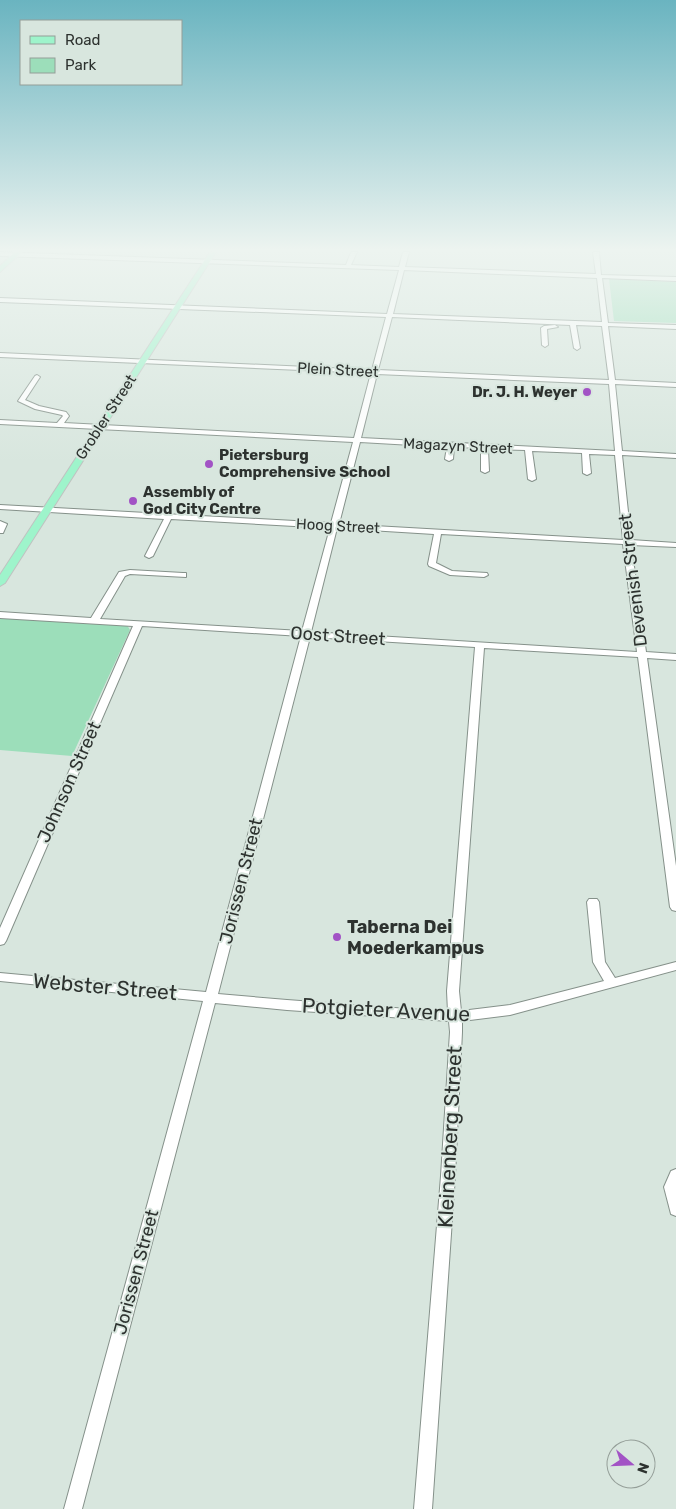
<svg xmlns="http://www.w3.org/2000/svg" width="676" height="1509" font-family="Rubik,sans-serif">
  <rect width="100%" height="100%" fill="#d8e6de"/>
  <!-- green -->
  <g fill="#9cdeba">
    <polygon points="609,279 676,282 676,323 614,321"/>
    <polygon points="0,617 127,625 130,630 72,756 0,750"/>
  </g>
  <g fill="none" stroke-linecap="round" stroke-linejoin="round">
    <defs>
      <g id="minor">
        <path d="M0 252 346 265 351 252H357L351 265 399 267 403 252H409L405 267 596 274 593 252H599L601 275 676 277V281L602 278 608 323 676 325V329L608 326 615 380 676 383V387L615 384 622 451 676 454V458L622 455 631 540 676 543V547L631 545 646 652 676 654V660L647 658 676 866V911L672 910 670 907 638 657 484 648 459 991 461 1011 510 1005 604 981 593 962 587 902 589 899H597L599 902 605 962 615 978 676 962V970L510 1015 462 1021V1032L455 1176 432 1509H414L441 1176 450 1032 449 1021 287 1010 215 1003 82 1509H64L203 1001 0 981V973L206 992 301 636 142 626 6 941 4 944 0 945V928L133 626 0 618V612L91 618 119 572 130 570 183 573H186V577L130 574 125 576 100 619 302 631 330 528 171 519 153 556 149 558 145 556 164 519 0 509V505L331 523 353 442 0 424V420L57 423 63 416 62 415 35 409 18 401 35 376 37 375 40 377 25 400 39 406 66 412 69 416 64 423 354 438 371 373 0 357V353L372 370 386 317 0 302V298L387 314 399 270 0 256ZM404 270 597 278 602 322 393 314ZM392 317 570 325 574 348 577 350 580 348 576 325 602 326 609 380 378 370ZM377 374 609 384 615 451 361 438ZM360 442 447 447 445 459 449 461 453 459 454 447 481 448V471L485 473 489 471 488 449 525 450 528 479 532 481 536 479 532 451 582 453 583 473 587 475 591 473 589 454 615 455 623 540 339 524ZM337 528 434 534 428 564 429 566 450 575 484 577 488 575 487 573 452 571 436 563 441 534 623 544 637 652 311 632ZM310 637 475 647 447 991 448 1012 287 1000 218 994Z"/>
        <polygon points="544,326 555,325 558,327 547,329 548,345 545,347 542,345 541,328"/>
        <polygon points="0,521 7,524 3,533 0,533"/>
        <polygon points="676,1169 676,1216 671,1214 664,1187 671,1171"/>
      </g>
      <g id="major">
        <polygon points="15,252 22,252 0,272 0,266"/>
        <polygon points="210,252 216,252 5,583 0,586 0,575"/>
      </g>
    </defs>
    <!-- minor casing -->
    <use href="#minor" stroke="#85918a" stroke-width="2"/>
    <!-- major casing -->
    <use href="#major" stroke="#c0c2c1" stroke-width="2"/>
    <!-- minor -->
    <use href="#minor" fill="#fff" fill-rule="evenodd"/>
    <!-- major -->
    <use href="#major" fill="#9ef4cb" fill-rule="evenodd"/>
  </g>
  <!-- sky -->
  <linearGradient id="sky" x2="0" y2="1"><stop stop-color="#6ab4c0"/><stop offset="0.54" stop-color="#edf4f0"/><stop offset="1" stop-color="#edf4f0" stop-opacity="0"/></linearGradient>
  <rect width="676" height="463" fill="url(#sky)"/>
  <!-- markers -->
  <g fill="#a253c5" stroke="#d8e6de" stroke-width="2">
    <circle cx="587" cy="392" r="5"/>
    <circle cx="209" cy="464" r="5"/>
    <circle cx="133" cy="501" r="5"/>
    <circle cx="337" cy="937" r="5"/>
  </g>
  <g text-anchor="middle" stroke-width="4" stroke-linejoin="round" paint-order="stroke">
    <!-- far-street labels -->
    <g font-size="15" fill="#2d322f" stroke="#d8e6de">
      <text transform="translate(338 370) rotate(3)" y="5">Plein Street</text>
      <text transform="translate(106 417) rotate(-57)" y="5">Grobler Street</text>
      <text transform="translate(458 446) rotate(3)" y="5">Magazyn Street</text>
      <text transform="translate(338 526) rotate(3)" y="5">Hoog Street</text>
    </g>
    <!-- far-poi labels -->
    <g font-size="15" font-weight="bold" fill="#2d322f" stroke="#d8e6de" text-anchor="start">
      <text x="577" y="397" text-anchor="end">Dr. J. H. Weyer</text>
      <text x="219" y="460">Pietersburg<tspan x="219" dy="17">Comprehensive School</tspan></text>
      <text x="143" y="497">Assembly of<tspan x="143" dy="17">God City Centre</tspan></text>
    </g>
    <!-- street labels -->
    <g font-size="18" fill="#2d322f" stroke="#d8e6de">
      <text transform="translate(633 580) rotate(-97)" y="6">Devenish Street</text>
      <text transform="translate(338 636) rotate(4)" y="6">Oost Street</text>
      <text transform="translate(69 782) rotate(-66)" y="6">Johnson Street</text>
      <text transform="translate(241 881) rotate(-76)" y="6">Jorissen Street</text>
      <text transform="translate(136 1272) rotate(-75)" y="6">Jorissen Street</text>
    </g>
    <!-- poi labels -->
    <g font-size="18" font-weight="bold" fill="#2d322f" stroke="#d8e6de" text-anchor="start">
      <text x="347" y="933">Taberna Dei<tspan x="347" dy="21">Moederkampus</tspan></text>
    </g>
    <!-- near-street labels -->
    <g font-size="21" fill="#2d322f" stroke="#d8e6de">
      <text transform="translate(105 987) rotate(5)" y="7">Webster Street</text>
      <text transform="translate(386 1010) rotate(3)" y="7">Potgieter Avenue</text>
      <text transform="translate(450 1137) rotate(-87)" y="7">Kleinenberg Street</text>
    </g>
  </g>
  <!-- legend -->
  <rect x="20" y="20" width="162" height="65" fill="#d8e6de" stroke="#949e98"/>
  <rect x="30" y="36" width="25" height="8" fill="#9ef4cb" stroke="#949e98"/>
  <text x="65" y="45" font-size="15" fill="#2d322f">Road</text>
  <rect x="30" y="58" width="25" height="15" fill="#9cdeba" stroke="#949e98"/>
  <text x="65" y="70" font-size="15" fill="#2d322f">Park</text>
  <!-- north arrow -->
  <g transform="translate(631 1464) rotate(109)"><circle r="24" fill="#d8e6de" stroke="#949e98"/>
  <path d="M0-4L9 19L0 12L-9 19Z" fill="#a253c5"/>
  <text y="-8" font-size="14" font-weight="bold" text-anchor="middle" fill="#2d322f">N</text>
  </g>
</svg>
